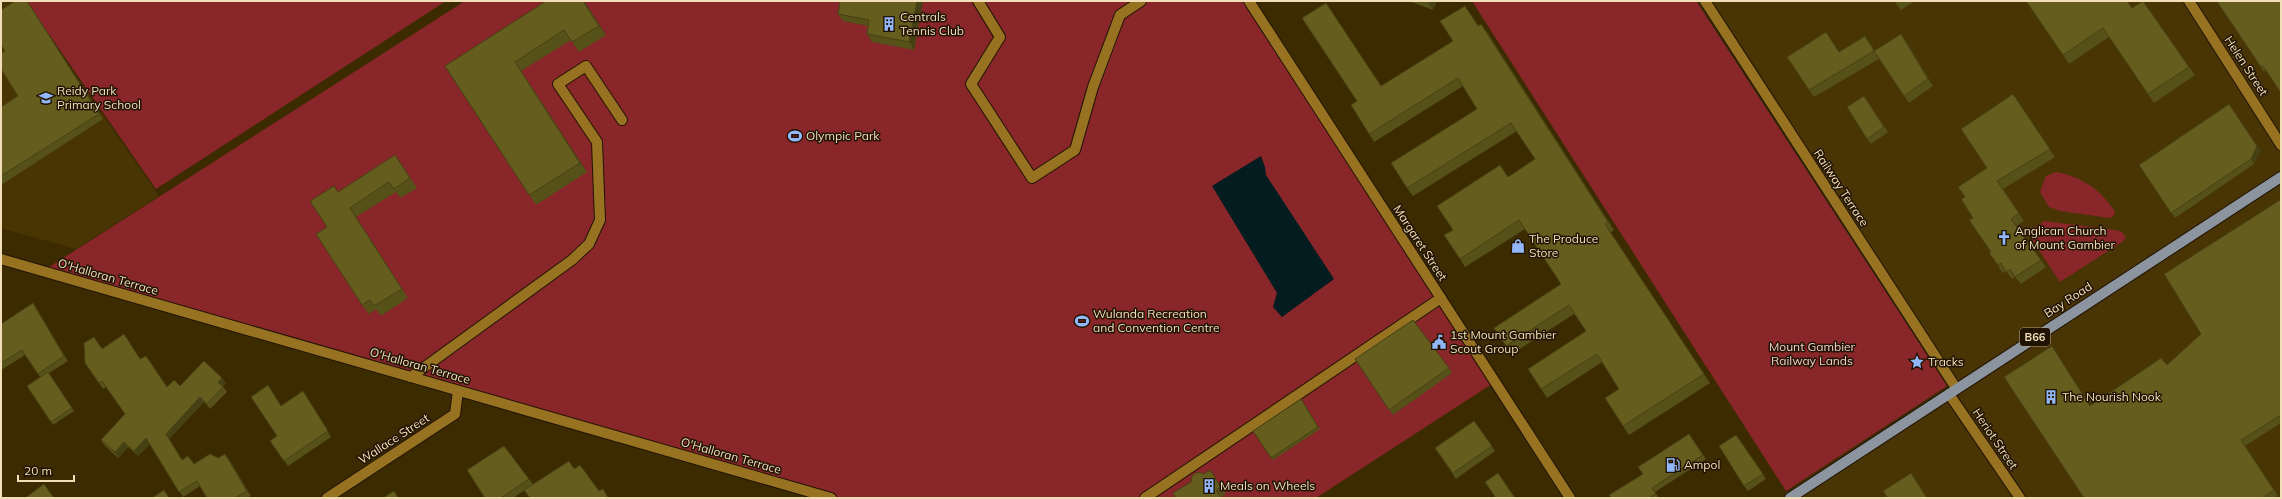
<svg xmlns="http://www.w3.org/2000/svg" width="2282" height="499" font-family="Mulish,sans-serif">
  <rect width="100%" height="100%" fill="#3d2b00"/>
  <!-- built -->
  <g fill="#493404">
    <polygon points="1,1 24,1 159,196 76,249 1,228"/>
    <polygon points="1697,1 2281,1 2281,498 1790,498 1956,388"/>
  </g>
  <!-- green -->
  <g fill="#882629">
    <polygon points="26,1 446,1 156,189"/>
    <polygon points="465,1 1249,1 1495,382 1316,498 831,498 43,271"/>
    <polygon points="1472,1 1696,1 1947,386 1786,491"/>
    <path d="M2056 172C2082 177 2100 189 2115 212L2114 215 2110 218 2060 211 2049 207 2040 192 2046 176Z"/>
    <polygon points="2045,221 2115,230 2122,232 2126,238 2122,242 2060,282 2031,238 2035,227"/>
  </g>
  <!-- water -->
  <polygon fill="#021c1f" points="1261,156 1265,167 1266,175 1334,279 1282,317 1273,307 1277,293 1212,186"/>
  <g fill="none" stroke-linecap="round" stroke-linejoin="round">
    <defs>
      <g id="minor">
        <polyline points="978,1 1000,37 971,84 1032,178 1075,150 1093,87 1120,15 1141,1"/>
        <polyline points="1249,1 1570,498"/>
        <polyline points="1705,1 1956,388"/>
        <polyline points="2189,1 2281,145"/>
        <polyline points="1,259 831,498"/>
        <polyline points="411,377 572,260 589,244 600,220 597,142 558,84 586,66 622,120"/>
        <polyline points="1949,394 2020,498"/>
        <polyline points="327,498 455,414 458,391"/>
        <polyline points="1145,498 1441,298"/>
      </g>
      <polyline id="major" points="1790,498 2281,177"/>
    </defs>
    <!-- minor casing -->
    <use href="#minor" stroke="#201400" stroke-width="12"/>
    <!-- major casing -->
    <use href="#major" stroke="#201400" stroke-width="12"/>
    <!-- minor -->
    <use href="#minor" stroke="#967221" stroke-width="10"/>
    <!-- major -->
    <use href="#major" stroke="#8c94a0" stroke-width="10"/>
  </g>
  <!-- wall -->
  <g fill="#565019">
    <polygon points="27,1 103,119 1,185 1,107 18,96 5,51"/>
    <polygon points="584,1 606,35 579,52 571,40 521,71 587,172 536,205 445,66"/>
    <polygon points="923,1 914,50 872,42 867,34 868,26 843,21 838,14"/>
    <polygon points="1409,1 1437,1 1433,10"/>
    <polygon points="1894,1 1915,1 1901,10"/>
    <polygon points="2026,1 2128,1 2132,8 2143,1 2195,75 2154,103 2109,37 2069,64"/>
    <polygon points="2218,1 2266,70 2264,72 2218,3"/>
    <polygon points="1471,14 1478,26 1487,32 1614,230 1610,233 1710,383 1629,435 1623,426 1619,389 1602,362 1547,398 1541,389 1586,331 1574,314 1512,354 1494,328 1561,284 1525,229 1465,267 1460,259 1453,230 1508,177 1535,159 1517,131 1413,196 1407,188 1477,109 1463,86 1374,142 1369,134 1453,41"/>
    <polygon points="1826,32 1839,52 1870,43 1875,51 1906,41 1933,86 1909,103 1879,59 1814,97 1809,90"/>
    <polygon points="2013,94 2055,157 2003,189 2024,221 2016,226 2046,267 2021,284 2015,277 2012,279 2006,271 2003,273 1989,253 1991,252 1973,218 1965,197 1987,168"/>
    <polygon points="1864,96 1888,132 1871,144 1867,139"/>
    <polygon points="2261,151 2254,164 2175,218 2139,165"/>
    <polygon points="402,165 417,188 400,198 396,192 356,217 408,298 381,316 376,309 369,314 362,305 338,192"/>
    <polygon points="2281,201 2281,423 2245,446 2278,496 2275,498 2084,498 2090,405 2167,365 2201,334"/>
    <polygon points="33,303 68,361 49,373 74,411 53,425 27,386 40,377 25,355 1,370 1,324"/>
    <polygon points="102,348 140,359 167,387 226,383 223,386 227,392 210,409 204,402 169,439 182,460 194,464 218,458 229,459 251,496 247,498 207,498 200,486 183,497 150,444 138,456 128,447 118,458 104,445 101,440 125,414 106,387 103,389 85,363"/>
    <polygon points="1355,359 1449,368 1452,373 1393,415"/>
    <polygon points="303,391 331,437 288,466 270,441 277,436 281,406"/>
    <polygon points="1301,399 1320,429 1273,460 1253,431"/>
    <polygon points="1474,421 1495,451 1456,479 1435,448"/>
    <polygon points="1689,434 1706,459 1655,492 1659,498 1611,498 1643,474"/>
    <polygon points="1736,435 1766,479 1748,491 1744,486"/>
    <polygon points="574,469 599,491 603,489 609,498 530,498 525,490 513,498 485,498 529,479 533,484"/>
    <polygon points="1210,470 1226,494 1221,497 1191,482"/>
  </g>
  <!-- shaded-wall -->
  <g fill="#464114">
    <polygon points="583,1 584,1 606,35 599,26"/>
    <polygon points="917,1 923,1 914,50 909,42"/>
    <polygon points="1429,1 1437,1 1433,10 1428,3"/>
    <polygon points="1481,24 1487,32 1614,230 1608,222"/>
    <polygon points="1901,34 1906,41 1933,86 1928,79"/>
    <polygon points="515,62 521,71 587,172 580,163"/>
    <polygon points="2229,104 2261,151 2254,164 2251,159"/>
    <polygon points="350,208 356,217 408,298 402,289"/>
    <polygon points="33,303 36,308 68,361 64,356"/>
    <polygon points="222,378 226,383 222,387 218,382"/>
    <polygon points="200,397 204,402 169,439 186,465 166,434"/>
    <polygon points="146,438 150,443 138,456 134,451"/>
    <polygon points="124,442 128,447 118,458 115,452"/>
    <polygon points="225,454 229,459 251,496 247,491"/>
  </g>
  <!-- building -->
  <g fill="#645d1d" stroke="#464114">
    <polygon points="15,1 27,1 99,114 1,176 1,107 18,96 1,69 1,53 5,51 1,45 1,10"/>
    <polygon points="546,1 583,1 599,26 572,42 564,30 515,62 580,163 529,195 445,66"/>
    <polygon points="840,1 917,1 909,42 867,34 869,20 838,14"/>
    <polygon points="2026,1 2127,1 2132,8 2143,1 2189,67 2148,94 2103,28 2063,55"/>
    <polygon points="2218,1 2281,1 2281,93 2263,66 2261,67 2218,3"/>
    <polygon points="1326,3 1381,86 1453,41 1440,21 1465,6 1478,26 1481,24 1608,222 1605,224 1704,374 1623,426 1605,398 1619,389 1597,354 1541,389 1528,369 1586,331 1569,305 1506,346 1494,328 1561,284 1519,220 1460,259 1444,235 1453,230 1437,206 1500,165 1508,177 1535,159 1511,123 1407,188 1391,163 1477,109 1458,78 1369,134 1351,105 1357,101 1302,18"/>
    <polygon points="1826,32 1839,52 1865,36 1874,51 1809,90 1787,57"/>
    <polygon points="1901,34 1928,79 1904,96 1874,51"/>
    <polygon points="2013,94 2050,149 1997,181 2019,213 2011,219 2041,260 2015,277 2010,269 2006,272 2001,263 1998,265 1989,253 1991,252 1969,220 1973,218 1961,199 1965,197 1958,187 1987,168 1961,129"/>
    <polygon points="1864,96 1884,127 1867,139 1847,107"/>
    <polygon points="2229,104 2257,146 2251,159 2171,213 2139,165"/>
    <polygon points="395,155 410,178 394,189 389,182 350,208 402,289 374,306 370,300 362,305 316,234 327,227 310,201 334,186 338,192"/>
    <polygon points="2280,200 2281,201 2281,415 2241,440 2274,490 2262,498 2084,498 2004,377 2052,346 2090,406 2161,358 2167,365 2201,334 2164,274"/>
    <polygon points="33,303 64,356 38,374 22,350 1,363 1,324"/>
    <polygon points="1413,320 1449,368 1389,410 1355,359"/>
    <polygon points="124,334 140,359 146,356 167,387 174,380 180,386 204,361 222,378 218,382 223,387 207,404 200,397 166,434 182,460 188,456 194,464 210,454 218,458 225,454 247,491 235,498 207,498 197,481 179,492 146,438 134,451 124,442 115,452 101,440 125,414 102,381 99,383 85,363 84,343 94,337 102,349"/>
    <polygon points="48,372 72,408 51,422 27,386"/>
    <polygon points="268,385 281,406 303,391 328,431 284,461 270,441 277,436 251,397"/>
    <polygon points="1301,399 1318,427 1271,458 1253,431"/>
    <polygon points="1474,421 1492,446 1453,473 1435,448"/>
    <polygon points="1689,434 1703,455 1652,488 1656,494 1649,498 1611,498 1609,495 1643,474 1638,467"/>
    <polygon points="1736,435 1763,474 1744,486 1719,446"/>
    <polygon points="504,446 529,479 501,498 485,498 467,470"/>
    <polygon points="569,461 574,469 580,465 599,491 603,489 608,498 530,498 524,490"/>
    <polygon points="1210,470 1221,487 1216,490 1221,498 1176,498 1173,493 1191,482 1192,476 1198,472 1204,474"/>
    <polygon points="1498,473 1515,498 1496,498 1485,482"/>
    <polygon points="1911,473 1927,498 1888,498 1883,491"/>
    <polygon points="44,484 54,498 25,498"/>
    <polygon points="164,490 169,498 152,498"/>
    <polygon points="394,491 398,498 383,498"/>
  </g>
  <!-- icons -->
  <defs>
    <symbol id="building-bare" viewBox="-9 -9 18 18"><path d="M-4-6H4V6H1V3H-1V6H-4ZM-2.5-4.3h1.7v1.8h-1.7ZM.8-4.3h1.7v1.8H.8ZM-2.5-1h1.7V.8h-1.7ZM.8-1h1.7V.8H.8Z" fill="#93b7fd" stroke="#201400" stroke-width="2.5" paint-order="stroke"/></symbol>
    <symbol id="school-bare" viewBox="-9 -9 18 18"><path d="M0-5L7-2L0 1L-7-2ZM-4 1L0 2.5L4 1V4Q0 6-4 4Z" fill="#93b7fd" stroke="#201400" stroke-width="2.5" paint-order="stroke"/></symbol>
    <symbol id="stadium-bare" viewBox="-9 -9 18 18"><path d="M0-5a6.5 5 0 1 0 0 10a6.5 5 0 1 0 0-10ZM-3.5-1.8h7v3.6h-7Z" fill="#93b7fd" stroke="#201400" stroke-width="2.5" paint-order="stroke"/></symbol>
    <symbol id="church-bare" viewBox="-9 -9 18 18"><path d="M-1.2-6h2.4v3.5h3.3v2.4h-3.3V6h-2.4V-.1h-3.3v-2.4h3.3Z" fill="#93b7fd" stroke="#201400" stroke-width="2.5" paint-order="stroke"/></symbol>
    <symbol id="shop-bare" viewBox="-9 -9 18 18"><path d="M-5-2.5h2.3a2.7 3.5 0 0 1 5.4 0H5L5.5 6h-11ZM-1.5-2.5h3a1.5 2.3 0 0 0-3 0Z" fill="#93b7fd" stroke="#201400" stroke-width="2.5" paint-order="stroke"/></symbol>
    <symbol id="civic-bare" viewBox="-9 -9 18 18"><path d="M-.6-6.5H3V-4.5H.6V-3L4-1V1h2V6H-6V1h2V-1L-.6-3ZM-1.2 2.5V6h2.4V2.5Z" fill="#93b7fd" stroke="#201400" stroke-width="2.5" paint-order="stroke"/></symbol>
    <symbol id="sight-bare" viewBox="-9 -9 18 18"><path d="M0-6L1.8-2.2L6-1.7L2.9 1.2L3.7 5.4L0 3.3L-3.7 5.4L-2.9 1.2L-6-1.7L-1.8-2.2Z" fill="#93b7fd" stroke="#201400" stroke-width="2.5" paint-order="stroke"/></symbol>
    <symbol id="fuel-bare" viewBox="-9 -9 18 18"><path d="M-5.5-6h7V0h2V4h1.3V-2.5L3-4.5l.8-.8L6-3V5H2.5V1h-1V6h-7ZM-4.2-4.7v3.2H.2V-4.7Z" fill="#93b7fd" stroke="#201400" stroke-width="2.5" paint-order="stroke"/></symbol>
  </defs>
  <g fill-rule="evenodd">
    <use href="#building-bare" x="879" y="14" width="20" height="20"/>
    <use href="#school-bare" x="36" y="88" width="20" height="20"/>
    <use href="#stadium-bare" x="785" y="126" width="20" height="20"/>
    <use href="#church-bare" x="1994" y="228" width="20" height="20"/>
    <use href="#shop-bare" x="1508" y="236" width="20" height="20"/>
    <use href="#stadium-bare" x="1072" y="311" width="20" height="20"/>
    <use href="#civic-bare" x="1429" y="332" width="20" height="20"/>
    <use href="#sight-bare" x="1907" y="352" width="20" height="20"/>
    <use href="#building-bare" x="2041" y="387" width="20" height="20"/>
    <use href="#fuel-bare" x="1663" y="455" width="20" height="20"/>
    <use href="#building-bare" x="1199" y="476" width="20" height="20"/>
  </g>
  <g text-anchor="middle" stroke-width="3" stroke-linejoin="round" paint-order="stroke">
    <!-- shield labels -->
    <rect fill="#201400" stroke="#b3a282" stroke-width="1" x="2020" y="328" width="30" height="18" rx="3"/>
    <g font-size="11" font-weight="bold" fill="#f2dfba">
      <text x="2035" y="341">B66</text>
    </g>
    <!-- poi labels -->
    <g font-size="12" fill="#f2dfba" stroke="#201400" text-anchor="start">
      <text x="900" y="21">Centrals<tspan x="900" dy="14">Tennis Club</tspan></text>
      <text x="57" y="95">Reidy Park<tspan x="57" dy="14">Primary School</tspan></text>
      <text x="806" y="140">Olympic Park</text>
      <text x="2015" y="235">Anglican Church<tspan x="2015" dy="14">of Mount Gambier</tspan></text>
      <text x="1529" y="243">The Produce<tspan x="1529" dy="14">Store</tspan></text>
      <text x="1093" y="318">Wulanda Recreation<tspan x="1093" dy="14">and Convention Centre</tspan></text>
      <text x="1450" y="339">1st Mount Gambier<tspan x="1450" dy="14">Scout Group</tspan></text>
      <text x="1928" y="366">Tracks</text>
      <text x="2062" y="401">The Nourish Nook</text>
      <text x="1684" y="469">Ampol</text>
      <text x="1220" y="490">Meals on Wheels</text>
    </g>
    <!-- street labels -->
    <g font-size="12" fill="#f2dfba" stroke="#201400">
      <text transform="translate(2246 66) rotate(57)" y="4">Helen Street</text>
      <text transform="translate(1841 188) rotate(57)" y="4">Railway Terrace</text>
      <text transform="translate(1420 243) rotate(57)" y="4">Margaret Street</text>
      <text transform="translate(108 277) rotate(16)" y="4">O'Halloran Terrace</text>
      <text transform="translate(2068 300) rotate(-33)" y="4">Bay Road</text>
      <text transform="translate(420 366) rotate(16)" y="4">O'Halloran Terrace</text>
      <text transform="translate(394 439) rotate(-33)" y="4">Wallace Street</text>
      <text transform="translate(1995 439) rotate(56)" y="4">Heriot Street</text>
      <text transform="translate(731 456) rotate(16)" y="4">O'Halloran Terrace</text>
    </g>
    <!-- park labels -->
    <g font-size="12" fill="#f0cdcb" stroke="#201400">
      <text x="1812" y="351">Mount Gambier<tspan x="1812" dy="14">Railway Lands</tspan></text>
    </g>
  </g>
  <!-- border -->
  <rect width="2282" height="499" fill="none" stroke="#f2dfba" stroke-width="4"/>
  <!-- scale -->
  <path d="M18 475v6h56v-6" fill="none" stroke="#f2dfba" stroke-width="2"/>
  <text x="24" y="475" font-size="12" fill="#f2dfba" stroke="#201400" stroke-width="3" paint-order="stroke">20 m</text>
</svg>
